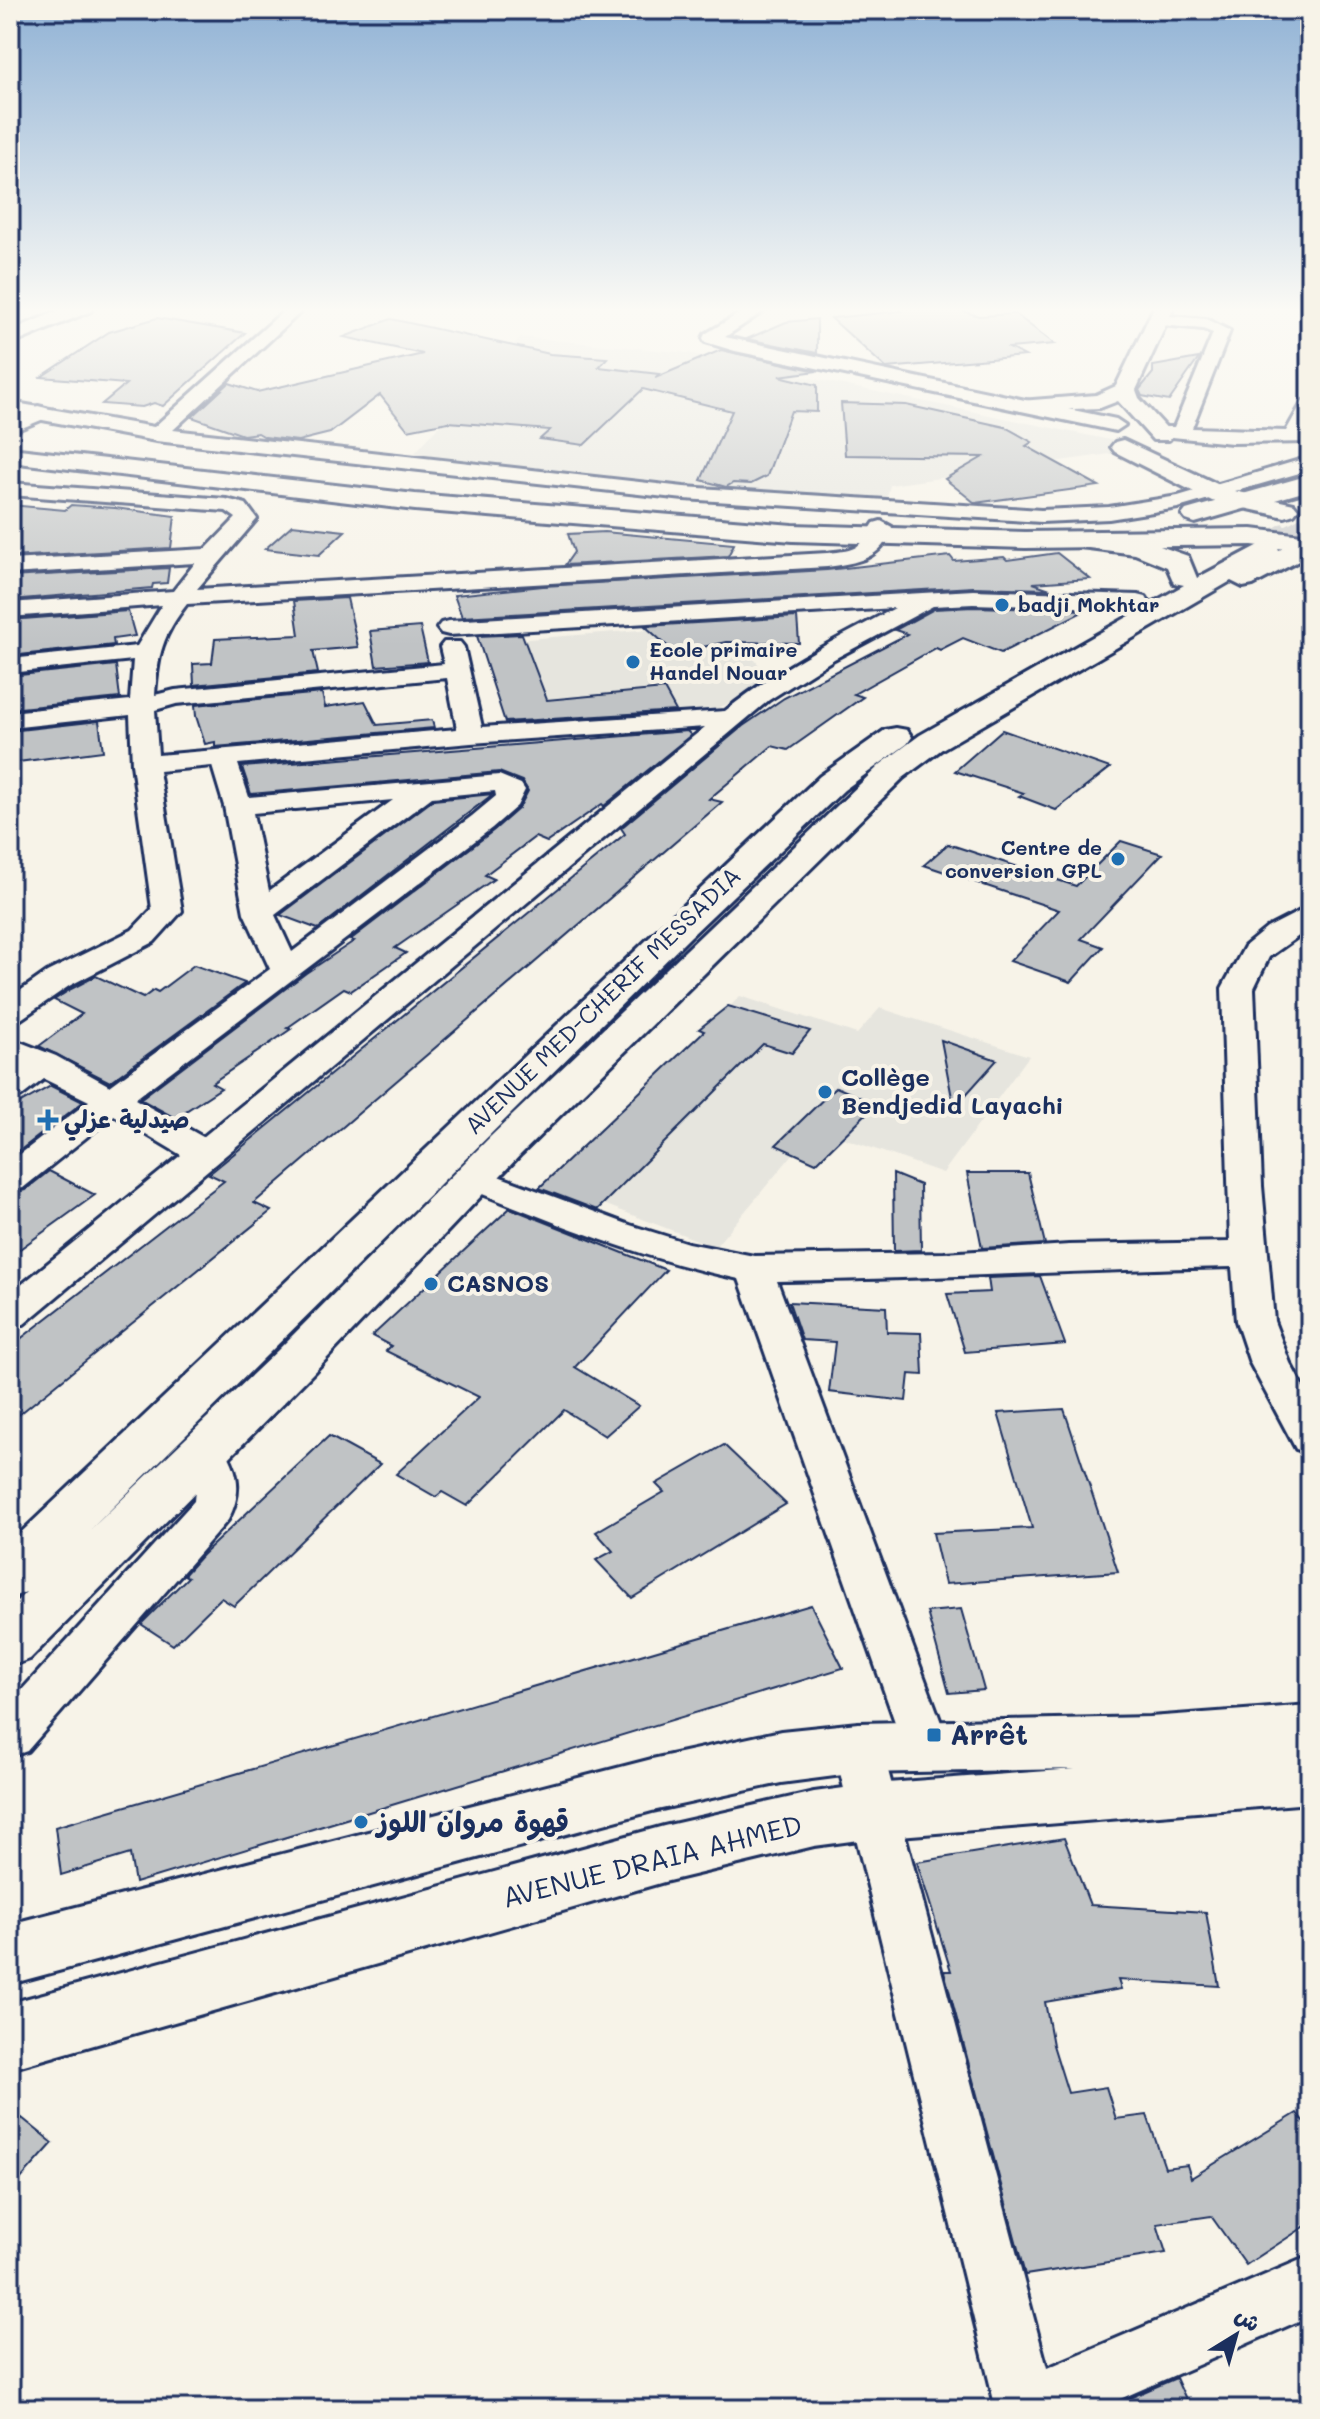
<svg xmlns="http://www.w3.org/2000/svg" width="1320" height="2419" font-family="Mali,'Playpen Sans Arabic',sans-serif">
  <rect width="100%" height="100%" fill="#f7f3e8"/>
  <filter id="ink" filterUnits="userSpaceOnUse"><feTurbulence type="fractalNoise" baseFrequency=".0125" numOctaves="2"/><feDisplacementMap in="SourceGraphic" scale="16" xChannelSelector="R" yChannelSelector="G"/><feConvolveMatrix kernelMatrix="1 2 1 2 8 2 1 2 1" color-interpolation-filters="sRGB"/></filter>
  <g filter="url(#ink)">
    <!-- built -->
    <g fill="#e6e5de">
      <polygon points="521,337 688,353 1120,442 1131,451 890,485 883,512 702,502 586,487 399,470"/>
      <polygon points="726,623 773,683 714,710 526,730 503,641"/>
      <polygon points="740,996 857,1034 880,1008 1029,1056 943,1173 815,1128 715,1247 557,1186"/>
    </g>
    <!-- building -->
    <g fill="#c0c3c5" stroke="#1b2f5e" stroke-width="2">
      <polygon points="898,307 949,307 979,316 1015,314 1055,344 1009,348 1025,356 886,368 831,318 902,311"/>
      <polygon points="157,318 245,333 163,406 154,403 142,407 102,404 126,384 41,377 109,332"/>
      <polygon points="391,319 550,354 607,358 599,367 659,374 655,378 721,350 817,371 779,376 817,385 817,412 791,411 767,476 751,484 733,483 726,487 701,480 732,411 643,389 584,445 540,439 550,430 448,422 408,430 380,395 330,433 298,441 265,437 258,433 243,435 192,417 229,383 257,392 423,354 344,337"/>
      <polygon points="817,319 817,353 747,339 786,322"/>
      <polygon points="1199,358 1169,401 1142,396 1139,390 1153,373 1153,366"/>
      <polygon points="841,403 906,405 1005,427 1032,442 1026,446 1099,486 975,503 945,479 983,457 845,455"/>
      <polygon points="10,505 65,510 71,505 115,508 175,516 171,548 10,557"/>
      <polygon points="292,525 345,531 319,555 265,549"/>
      <polygon points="604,532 734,544 728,556 565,565 574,552 568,534"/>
      <polygon points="1057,553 1090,579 1033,583 1050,589 973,587 462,617 454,595 543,586 827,570 950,556 954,561 1004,557 1007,560"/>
      <polygon points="169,568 167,583 153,584 152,588 10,600 10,577"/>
      <polygon points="347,598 358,647 313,651 318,673 194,685 193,664 212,663 215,639 299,635 294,601"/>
      <polygon points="973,607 1086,610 1001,653 963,638 940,650 936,648 854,694 863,697 788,750 772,746 709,799 722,802 254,1203 271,1211 10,1422 10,1347 224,1181 209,1174 625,834 621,828 743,726 784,698 898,639 907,634 895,630 934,609"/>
      <polygon points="128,611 135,636 113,639 114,645 10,656 10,620"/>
      <polygon points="797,617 799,643 726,642 675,653 645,626"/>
      <polygon points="420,627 428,662 376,666 370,631"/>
      <polygon points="522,634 547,700 664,689 676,711 505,722 477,636"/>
      <polygon points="116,665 120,698 10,709 10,676"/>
      <polygon points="322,693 325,707 365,701 377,725 432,720 434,728 215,747 215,742 205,744 196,716 195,705"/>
      <polygon points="99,721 103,751 10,763 10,731"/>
      <polygon points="1002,730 1110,768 1056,810 1019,796 1024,793 955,771"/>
      <polygon points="687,731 691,735 604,806 602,804 547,842 535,837 485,875 494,879 395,948 406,953 351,991 344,988 287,1028 291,1029 212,1083 221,1088 175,1118 140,1099 306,973 354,941 350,940 494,830 519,808 528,791 522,781 499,772 251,794 242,767"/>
      <polygon points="493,794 318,929 280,915 433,800"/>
      <polygon points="1121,841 1162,854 1081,939 1103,947 1071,982 1010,961 1059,910 924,865 948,844 1076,886"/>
      <polygon points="194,965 245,983 110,1082 39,1046 82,1014 54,1000 71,989 96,976 143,998 154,990 158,992"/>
      <polygon points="728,1006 810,1031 792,1053 763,1044 597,1210 539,1188 704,1031 699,1029"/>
      <polygon points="941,1040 997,1060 954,1108"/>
      <polygon points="51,1086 83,1102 10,1158 10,1109"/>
      <polygon points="836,1087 876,1104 816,1163 776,1145"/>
      <polygon points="49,1171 95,1195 10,1256 10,1194 25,1190"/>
      <polygon points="967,1173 1028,1173 1045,1244 982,1248"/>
      <polygon points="893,1174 920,1185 921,1250 894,1251"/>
      <polygon points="510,1208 666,1270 575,1367 639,1406 605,1436 564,1410 467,1506 442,1492 436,1497 396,1474 479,1397 386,1351 391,1346 372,1336"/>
      <polygon points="1040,1276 1065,1344 965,1352 947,1294 990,1292 988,1278"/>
      <polygon points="789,1302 886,1307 887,1332 921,1333 923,1375 909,1374 906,1401 829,1392 835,1342 802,1340"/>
      <polygon points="1064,1409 1118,1572 945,1584 933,1533 1032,1528 998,1413"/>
      <polygon points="329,1436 380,1464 234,1606 221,1598 173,1645 141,1624 188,1577 184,1575 202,1555"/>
      <polygon points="724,1445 786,1504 632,1598 596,1560 613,1551 596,1532 664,1492 656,1484"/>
      <polygon points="811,1605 843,1668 135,1883 130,1854 61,1875 55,1827"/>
      <polygon points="961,1609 984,1690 949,1693 927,1612"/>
      <polygon points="1064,1838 1090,1905 1206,1912 1219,1986 1118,1980 1121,1989 1045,2002 1053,2045 1068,2093 1106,2087 1116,2119 1147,2115 1165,2168 1187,2165 1191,2178 1297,2113 1310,2130 1310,2223 1246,2265 1211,2216 1157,2224 1166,2253 1025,2275 944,1971 951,1971 917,1862"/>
      <polygon points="22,2118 53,2143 10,2191 10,2132"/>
      <polygon points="1176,2378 1190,2409 1104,2409"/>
    </g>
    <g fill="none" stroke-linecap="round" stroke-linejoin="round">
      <!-- trunk-tunnel-far1 -->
      <polyline stroke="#cbcccc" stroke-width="23" stroke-dasharray="23 11" stroke-linecap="butt" points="1286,538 1310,525"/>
      <!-- trunk-tunnel -->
      <polyline stroke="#cbcccc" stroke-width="30" stroke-dasharray="30 15" stroke-linecap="butt" points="1267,549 1290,536"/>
      <defs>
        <g id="minor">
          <polygon points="288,307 306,307 173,430 684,487 1041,510 1109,507 1178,496 1310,457 1310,470 1178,508 1109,519 1041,522 684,499 156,441 10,414 10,402 154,427"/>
          <polygon points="750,307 770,307 725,337 1116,419 1125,425 1116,431 735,351 705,342 703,338 705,334"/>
          <polygon points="1157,315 1206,319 1230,331 1192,428 1286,431 1303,401 1310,399 1310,422 1305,430 1310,430 1310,442 1232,443 1152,435 1149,431 1152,427 1174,427 1213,333 1203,329 1151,324 1149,320"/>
          <path d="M10 483 226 499 246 504 257 519 197 589 827 553C859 550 858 549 874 523L881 521 892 527C883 559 856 563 827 567L187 604C162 636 158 654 155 695L175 690 444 664 440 647 444 642H460L464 647 482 727 725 711C777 669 836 639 895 608L449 635 441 633 437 628 441 623 449 621 973 590 1138 595 1146 597 1149 602 1146 607 1138 609 973 604 933 606 834 659 769 700 24 1324 10 1328V1294L181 1155 114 1115 23 1188 10 1191V1162L89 1101 44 1079 22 1096 10 1099V1073L20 1066 10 1061V1038L56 1056 110 1086 270 969 244 913 224 806 212 766 159 771 182 911 154 942 69 986 21 1019 10 1022V998L47 972 132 930 152 909 132 764 130 715 10 728V712L130 700 133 660 10 673V659L137 646 162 605 10 617V603L173 591 195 563 10 574V560L206 549 236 518 226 511 10 495ZM447 678 457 729 158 755 155 710 176 704ZM705 727 203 1137 135 1099 492 828 517 806 525 790 521 784 499 775 249 797 238 764 471 743ZM495 791 496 796 472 816 292 952 275 915 432 797ZM393 800 269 891 253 813Z"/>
          <path d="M1310 906V928L1269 957 1254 988 1262 1186 1274 1321 1290 1363 1310 1400V1453L1296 1449 1250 1363 1236 1321 1232 1267C1080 1270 929 1279 777 1281L949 1744 942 1759 925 1765 908 1759 739 1279C642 1259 553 1222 462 1186L456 1178 462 1170 474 1167 630 1225 688 1243 754 1256 944 1253 1069 1245 1230 1242 1222 988 1245 946 1267 928Z"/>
          <path d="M204 1436 219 1441C238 1467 244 1490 228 1520L27 1751 10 1757V1703L194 1501 196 1478 183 1452 189 1441Z"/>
          <polygon points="858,1727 875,1733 882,1748 1047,2368 1310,2256 1310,2316 1097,2409 996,2409 834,1748 841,1733"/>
        </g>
        <g id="tertiary">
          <polygon points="67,307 94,307 91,311 10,345 10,331"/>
          <polygon points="1154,307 1174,307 1136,390 1139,398 1173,435 1169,440 1153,440 1118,401 1100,408 1020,411 1017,406 1020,401 1096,395 1116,386"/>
          <polygon points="1123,440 1230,490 1294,504 1298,509 1294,514 1285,517 1212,501 1115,452 1111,447 1115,442"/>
          <polygon points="1310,1705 1310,1803 874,1838 814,1846 664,1882 10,2069 10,2003 664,1826 814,1792 874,1784 1075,1769 858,1773 781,1783 652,1811 10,1984 10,1924 652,1759 781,1731 858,1723 1150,1717"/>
        </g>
        <g id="primary">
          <polygon points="38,406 46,408 49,413 46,418 10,433 10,417"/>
          <polygon points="10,448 415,494 793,525 1025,532 1252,529 1310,536 1310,552 1252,545 1025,548 793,541 415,510 10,462"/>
        </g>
        <g id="trunk">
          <polygon points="1310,475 1310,490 1195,523 1186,520 1182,515 1186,510"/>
          <polygon points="1082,532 1140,539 1188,556 1197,578 1267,541 1276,543 1279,550 1310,537 1310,555 1253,585 1243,587 1231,581 942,749 903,778 521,1154 312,1374 30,1659 10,1666 10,1608 26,1592 10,1598 10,1543 820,776 885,730 896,728 907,730 912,737 907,744 844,790 691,936 91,1529 278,1350 491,1136 881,764 920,735 1184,585 1174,583 1167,567 1135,554 1073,546 1069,540 1073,534"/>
        </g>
      </defs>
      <!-- minor casing -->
      <use href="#minor" stroke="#1b2f5e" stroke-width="6"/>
      <!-- tertiary casing -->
      <use href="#tertiary" stroke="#1b2f5e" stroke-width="6"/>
      <!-- primary casing -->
      <use href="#primary" stroke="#1b2f5e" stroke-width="6"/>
      <!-- trunk casing -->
      <use href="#trunk" stroke="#1b2f5e" stroke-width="6"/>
      <!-- minor -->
      <use href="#minor" fill="#f7f3e8" fill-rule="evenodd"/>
      <!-- tertiary -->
      <use href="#tertiary" fill="#f7f3e8" fill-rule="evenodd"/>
      <!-- primary -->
      <use href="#primary" fill="#f7f3e8" fill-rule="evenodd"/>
      <!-- trunk -->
      <use href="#trunk" fill="#f7f3e8" fill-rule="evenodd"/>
    </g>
  </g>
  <!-- sky -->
  <linearGradient id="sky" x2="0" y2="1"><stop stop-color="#90b2d5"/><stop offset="0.48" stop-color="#fbfaf5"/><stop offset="1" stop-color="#fbfaf5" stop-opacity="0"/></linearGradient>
  <rect width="1320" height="646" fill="url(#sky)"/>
  <!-- markers -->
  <g fill="#1f6fb2" stroke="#f7f3e8" stroke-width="3">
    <circle cx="1002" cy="605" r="8"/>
    <circle cx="633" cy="662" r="8"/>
    <circle cx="1118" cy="859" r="8"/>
    <circle cx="825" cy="1092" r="8"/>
    <path d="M44 1108h8v8h8v8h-8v8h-8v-8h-8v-8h8z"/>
    <circle cx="431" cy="1284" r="8"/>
    <rect x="926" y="1727" width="16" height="16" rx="4"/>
    <circle cx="361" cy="1822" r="8"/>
  </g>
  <g text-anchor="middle" stroke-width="8" stroke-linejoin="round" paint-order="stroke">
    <!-- far-poi labels -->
    <g font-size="20" font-weight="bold" fill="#1b2f5e" stroke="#f7f3e8" text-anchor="start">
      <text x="1018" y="612">badji Mokhtar</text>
      <text x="649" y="657">Ecole primaire<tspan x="649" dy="23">Handel Nouar</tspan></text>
      <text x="1102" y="855" text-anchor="end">Centre de<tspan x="1102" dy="23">conversion GPL</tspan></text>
    </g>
    <!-- street labels -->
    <g font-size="24" fill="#1b2f5e" stroke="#f7f3e8">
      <text transform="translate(603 1001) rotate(-44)" y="8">AVENUE MED-CHERIF MESSADIA</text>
    </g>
    <!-- poi labels -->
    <g font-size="24" font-weight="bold" fill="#1b2f5e" stroke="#f7f3e8" text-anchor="start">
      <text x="841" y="1086">Collège<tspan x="841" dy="28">Bendjedid Layachi</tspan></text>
      <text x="64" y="1128">صيدلية عزلي</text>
      <text x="447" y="1292">CASNOS</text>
    </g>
    <!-- near-poi labels -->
    <g font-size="28" font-weight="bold" fill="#1b2f5e" stroke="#f7f3e8" text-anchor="start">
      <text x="950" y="1745">Arrêt</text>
      <text x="377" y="1832">قهوة مروان اللوز</text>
    </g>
    <!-- near-street labels -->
    <g font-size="28" fill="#1b2f5e" stroke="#f7f3e8">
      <text transform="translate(652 1861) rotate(-14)" y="10">AVENUE DRAIA AHMED</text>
    </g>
  </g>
  <!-- margin -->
  <rect width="1320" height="2419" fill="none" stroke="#f7f3e8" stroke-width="40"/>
  <rect x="20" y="20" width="1280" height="2379" fill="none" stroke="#1b2f5e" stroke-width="3" filter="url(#ink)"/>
  <!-- north arrow -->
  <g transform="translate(1236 2335) rotate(37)" stroke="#f7f3e8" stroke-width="6" paint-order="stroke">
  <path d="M0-6L14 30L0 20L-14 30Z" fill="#1b2f5e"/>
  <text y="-12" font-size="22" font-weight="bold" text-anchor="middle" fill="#1b2f5e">ش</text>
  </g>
</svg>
